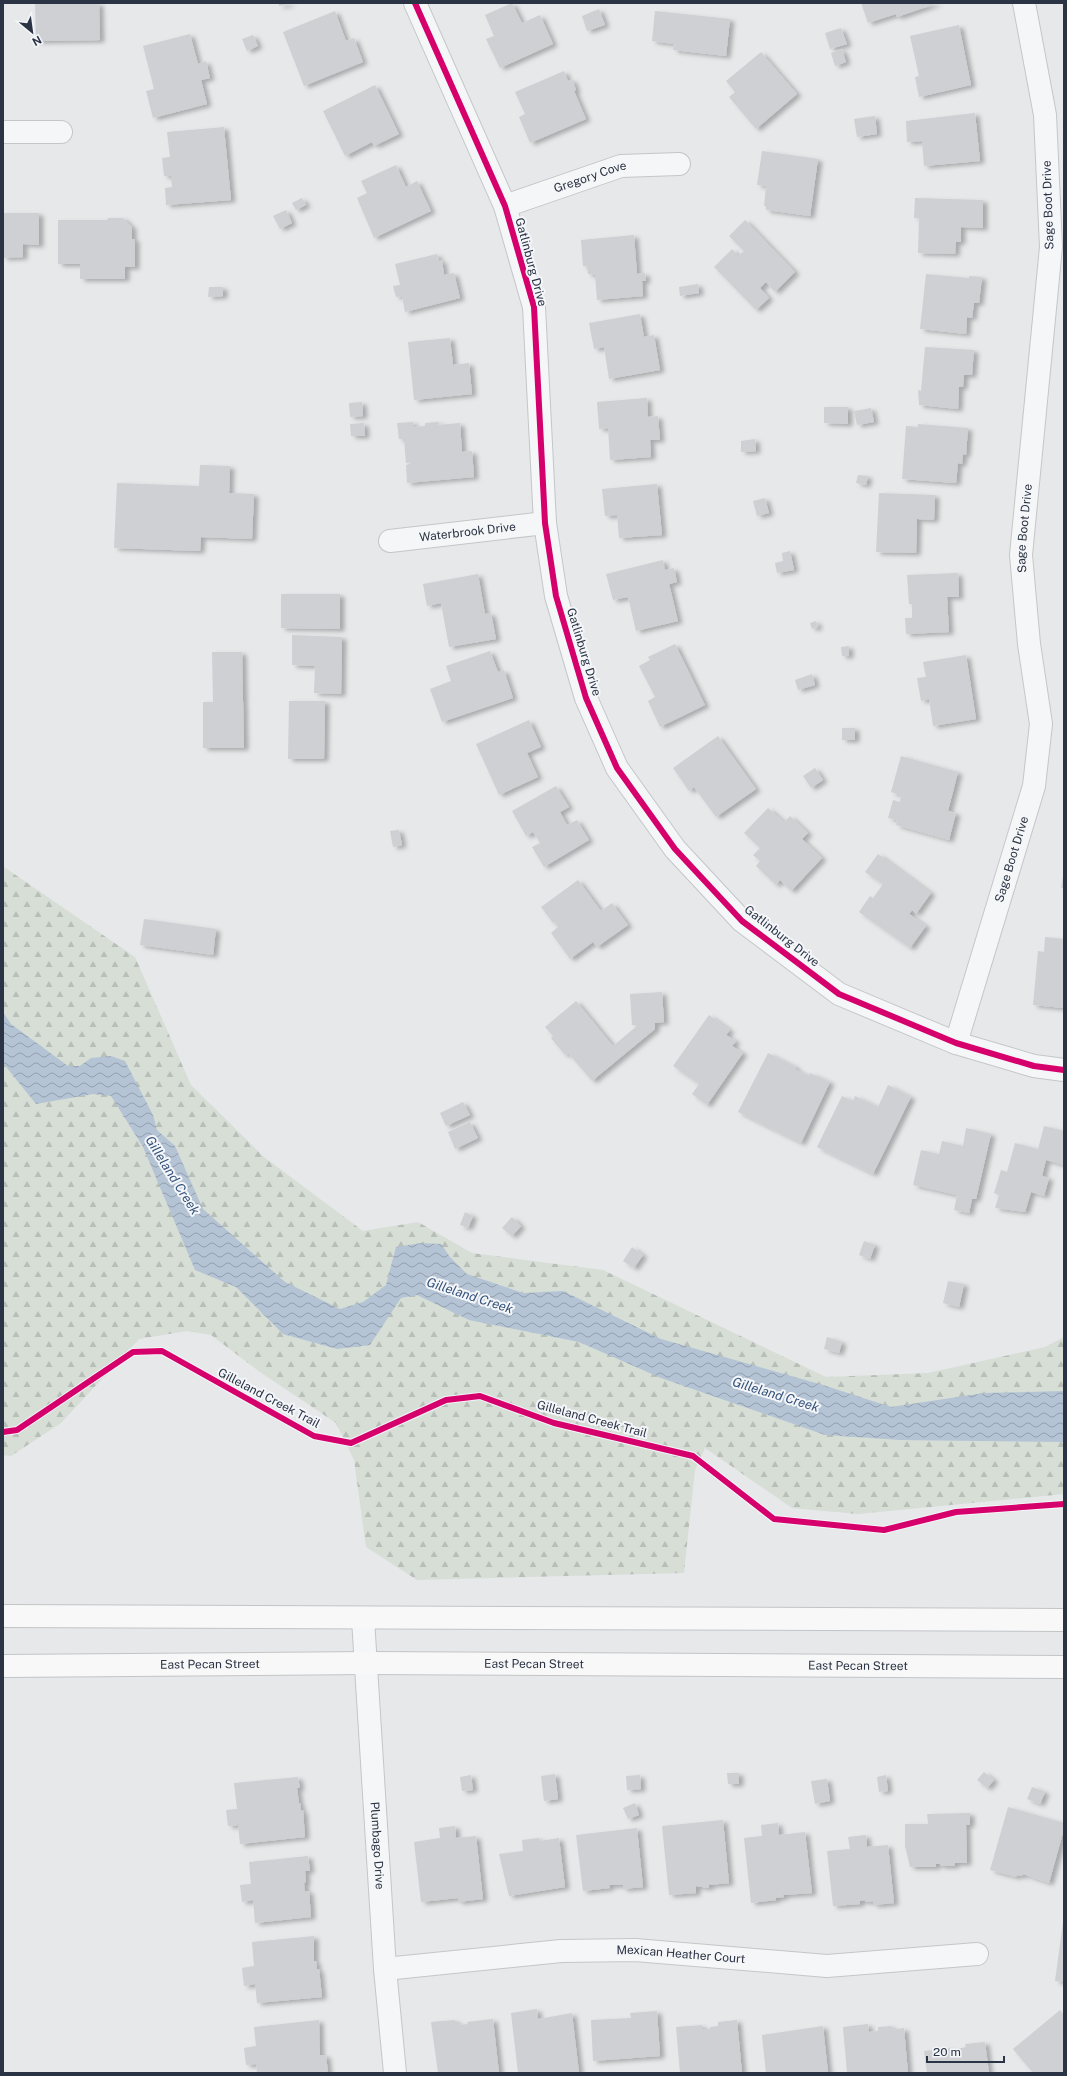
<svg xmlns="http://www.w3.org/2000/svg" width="1067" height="2076" font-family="'Public Sans',sans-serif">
  <defs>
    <pattern id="forest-firs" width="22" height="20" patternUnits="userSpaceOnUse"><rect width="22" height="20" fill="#d6ded6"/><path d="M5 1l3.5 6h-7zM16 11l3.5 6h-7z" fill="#b8bfb9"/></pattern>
    <pattern id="water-waves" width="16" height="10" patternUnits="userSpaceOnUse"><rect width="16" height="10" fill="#b4c4d5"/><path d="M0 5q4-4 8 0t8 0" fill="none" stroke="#93a0af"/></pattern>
    <filter id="shadow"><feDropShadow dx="4.5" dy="2.5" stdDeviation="2" flood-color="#0004"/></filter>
  </defs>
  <rect width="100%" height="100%" fill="#e6e8ea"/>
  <!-- forest -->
  <polygon fill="url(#forest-firs)" points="3,845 4,867 135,957 191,1085 264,1157 363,1231 418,1222 472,1253 603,1270 826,1377 928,1373 1045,1347 1064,1337 1064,1494 858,1514 792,1508 705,1448 695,1470 684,1573 417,1580 366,1547 354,1460 336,1423 260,1372 211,1335 187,1331 139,1339 61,1423 11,1456 3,1455"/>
  <!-- water -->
  <polygon fill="url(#water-waves)" points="3,1012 11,1024 68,1066 80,1066 91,1058 111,1056 125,1061 153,1115 157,1130 175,1146 203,1209 285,1282 340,1309 363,1302 386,1285 396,1247 421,1243 441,1244 450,1257 467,1274 523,1293 563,1291 661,1339 823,1385 891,1407 984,1393 1064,1391 1064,1442 900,1440 825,1435 661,1378 579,1342 469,1320 417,1295 401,1298 370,1345 337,1349 283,1334 236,1287 195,1270 143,1147 111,1096 93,1094 36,1104 3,1063"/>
  <!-- building -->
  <g fill="#ced0d3" filter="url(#shadow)">
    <polygon points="35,3 99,3 100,40 36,41"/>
    <polygon points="279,3 290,3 290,4 279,6"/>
    <polygon points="512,3 522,23 540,15 553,44 500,68 486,39 494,36 485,15"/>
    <polygon points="861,3 938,3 897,17 896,14 868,23"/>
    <polygon points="599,9 605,25 587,31 582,16"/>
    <polygon points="335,11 346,41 354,38 363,62 304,86 283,32"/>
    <polygon points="655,11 730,19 726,56 673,50 674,44 652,41"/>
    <polygon points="959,25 971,85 919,97 915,77 919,76 910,36"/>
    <polygon points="841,28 847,44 830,49 825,33"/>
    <polygon points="190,34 198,64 206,61 210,78 201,80 207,104 153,118 146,91 154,89 143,46"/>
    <polygon points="253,35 258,46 247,51 242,39"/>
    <polygon points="842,49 846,62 835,66 831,53"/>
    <polygon points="761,52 797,94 756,129 729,97 735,92 726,81"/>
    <polygon points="564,71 568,81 572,79 576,90 574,91 586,119 530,143 519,117 525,114 515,92"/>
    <polygon points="375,85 399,134 374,146 372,142 345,156 323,111"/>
    <polygon points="975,113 980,161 924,166 922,141 907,142 906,121"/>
    <polygon points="875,116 877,134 857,137 854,119"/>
    <polygon points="224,127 231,200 166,205 165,188 172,187 171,176 164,176 162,158 170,157 167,132"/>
    <polygon points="762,151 818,159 810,216 766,210 766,206 764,206 766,186 757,185"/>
    <polygon points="396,165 406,187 417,181 431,211 374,238 357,198 367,193 361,181"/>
    <polygon points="302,198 306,205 296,210 292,203"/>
    <polygon points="915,198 983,200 983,228 961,227 961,242 956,242 955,254 918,253 919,218 914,218"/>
    <polygon points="286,210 292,223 280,229 273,216"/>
    <polygon points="3,213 39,213 39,245 23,244 23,257 3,258"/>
    <polygon points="108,218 123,218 132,227 132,239 135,239 135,267 125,267 125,279 80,279 80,264 58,264 58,220 107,220"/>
    <polygon points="745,220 795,272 775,292 766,282 760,288 769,298 756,310 714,267 732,249 738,256 744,251 729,236"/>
    <polygon points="634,235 637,274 645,273 646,281 642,281 643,296 597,300 595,275 588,274 587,266 583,266 581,240"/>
    <polygon points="437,254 439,261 442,260 444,275 454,273 460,298 405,312 402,296 396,297 393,286 400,285 395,264"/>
    <polygon points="926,274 969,278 969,276 982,277 979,303 974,303 972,318 967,317 966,334 920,329"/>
    <polygon points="698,284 699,293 680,296 679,287"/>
    <polygon points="209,287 223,287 223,296 208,297"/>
    <polygon points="640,314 644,337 654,335 660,370 609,379 604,347 594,349 589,323"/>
    <polygon points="450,338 453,365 469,363 472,394 414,400 408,342"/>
    <polygon points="925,347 974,350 972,375 964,375 963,387 959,387 958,409 919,405 918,390 921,391"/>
    <polygon points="647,398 648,417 658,416 660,440 650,440 651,457 610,460 608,428 599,429 597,402"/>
    <polygon points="362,402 363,416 350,417 349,403"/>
    <polygon points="824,407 848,407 848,424 824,423"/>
    <polygon points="871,408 874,422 857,425 854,411"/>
    <polygon points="413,422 414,427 425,426 425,423 438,422 438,425 460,423 462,452 472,451 474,477 407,483 406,465 415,462 406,463 404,439 399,439 397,423"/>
    <polygon points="364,423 365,436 351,436 350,424"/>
    <polygon points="918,424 968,428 966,455 963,454 962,464 958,463 956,483 902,479 906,426 918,427"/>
    <polygon points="755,439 756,451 741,452 741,441"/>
    <polygon points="200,465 230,466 229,493 254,494 252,539 201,537 200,551 114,548 117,483 199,486"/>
    <polygon points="858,475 868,476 866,485 856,483"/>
    <polygon points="657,484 662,535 619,538 617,515 605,516 602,489"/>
    <polygon points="879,493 935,495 934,520 917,519 916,553 876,552"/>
    <polygon points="765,498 769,513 757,516 753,501"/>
    <polygon points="790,551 794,570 777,573 775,563 783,561 782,553"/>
    <polygon points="663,560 665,570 674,568 677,582 669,584 678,621 636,631 628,597 613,600 606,574"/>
    <polygon points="958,573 959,597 947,597 949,632 906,634 905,618 912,618 912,604 909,604 907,575"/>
    <polygon points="478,574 485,614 491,613 496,639 449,647 441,603 427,606 423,584"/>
    <polygon points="281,594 340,594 340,629 281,628"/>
    <polygon points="816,621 818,627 812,629 810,623"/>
    <polygon points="292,635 342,637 341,694 314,693 315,666 292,665"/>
    <polygon points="675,644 705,705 660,727 648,701 655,697 639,666 650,660 648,657"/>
    <polygon points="849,646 849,656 842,656 841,647"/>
    <polygon points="490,651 498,672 504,670 513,698 442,722 430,689 451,681 446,666"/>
    <polygon points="212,652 242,652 244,748 203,748 203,702 213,702"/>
    <polygon points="966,655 976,719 933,726 929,699 921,701 917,678 926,677 923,662"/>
    <polygon points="812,674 815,685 798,690 795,680"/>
    <polygon points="289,701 325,701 324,759 288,759"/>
    <polygon points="529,720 541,747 527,753 538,777 499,795 476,744"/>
    <rect x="842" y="728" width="13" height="12"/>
    <polygon points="718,736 756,789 716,817 694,787 689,791 673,768"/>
    <polygon points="901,756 958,772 948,811 956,813 949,840 896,825 897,820 888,818 893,800 900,802 901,795 891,792"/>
    <polygon points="815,768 823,780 811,788 803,776"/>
    <polygon points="556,786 569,807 560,812 567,825 577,820 589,840 544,867 532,847 540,843 533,832 526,836 512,811"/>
    <polygon points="768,808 784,822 790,816 808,833 802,839 822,858 791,891 780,880 776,885 756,866 760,861 753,855 760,848 744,833"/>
    <polygon points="399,830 402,845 393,847 390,831"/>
    <polygon points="878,854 931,893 916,914 912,910 909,914 926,926 910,948 859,912 870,896 873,898 883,884 865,872"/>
    <polygon points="1063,876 1064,876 1064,888 1061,888"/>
    <polygon points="578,880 601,911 612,903 628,925 597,947 593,942 570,959 551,933 558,927 554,922 553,923 541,907"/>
    <polygon points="144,919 216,929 213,955 140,945"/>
    <polygon points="1045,937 1064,939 1064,1008 1033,1005 1038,951 1044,952"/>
    <polygon points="662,992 664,1022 655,1023 655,1029 592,1081 568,1053 565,1055 551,1038 553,1036 545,1027 576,1001 613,1046 638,1025 632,1025 630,994"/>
    <polygon points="709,1015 730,1030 726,1035 736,1041 732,1046 743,1053 707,1105 692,1094 699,1084 673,1066"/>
    <polygon points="768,1053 796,1067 795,1069 809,1076 810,1073 830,1082 801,1143 738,1112"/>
    <polygon points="888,1085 911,1097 873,1174 817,1147 842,1096 853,1101 855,1096 878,1107"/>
    <polygon points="463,1102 470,1115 446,1126 440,1113"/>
    <polygon points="470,1122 478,1138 455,1149 448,1132"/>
    <polygon points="1044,1126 1064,1131 1064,1165 1046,1160 1042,1176 1049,1178 1044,1196 1031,1192 1025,1212 995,1208 999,1195 994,1193 1001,1170 1007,1172 1015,1143 1038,1149"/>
    <polygon points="966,1128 991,1134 976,1199 972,1199 969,1213 954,1210 957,1195 913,1185 921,1150 939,1154 942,1141 963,1146"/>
    <polygon points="465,1212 473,1216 468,1228 460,1225"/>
    <polygon points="512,1217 521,1226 512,1236 502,1228"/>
    <polygon points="864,1241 875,1245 870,1259 859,1255"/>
    <polygon points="632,1247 643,1255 634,1268 623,1261"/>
    <polygon points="948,1281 964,1284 959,1307 943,1303"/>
    <polygon points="827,1337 842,1342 839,1353 824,1349"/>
    <polygon points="984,1772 994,1780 987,1788 977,1780"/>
    <polygon points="727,1773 739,1773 739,1784 728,1784"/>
    <polygon points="555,1774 558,1799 544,1801 541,1776"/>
    <polygon points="471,1775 473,1790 462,1791 460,1777"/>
    <polygon points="640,1775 641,1789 627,1790 626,1776"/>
    <polygon points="886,1775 888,1791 879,1792 877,1777"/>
    <polygon points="298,1777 300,1788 297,1788 299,1803 300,1803 301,1811 303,1810 305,1837 240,1844 238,1825 228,1826 226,1810 237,1809 234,1783"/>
    <polygon points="827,1779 830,1801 815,1804 811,1781"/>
    <polygon points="1032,1787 1045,1792 1040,1804 1027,1799"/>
    <polygon points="635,1803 639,1815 628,1819 623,1808"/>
    <polygon points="1008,1807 1064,1823 1064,1829 1049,1883 1023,1874 1022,1876 1017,1875 1016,1877 990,1870"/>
    <polygon points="970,1813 970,1825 966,1825 967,1863 955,1863 954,1866 940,1866 940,1864 936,1864 936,1867 910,1867 905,1846 905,1824 928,1824 927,1814"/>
    <polygon points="723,1820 729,1883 709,1885 709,1888 696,1886 696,1893 669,1895 662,1826"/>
    <polygon points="778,1823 779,1835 805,1832 812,1893 783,1895 784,1897 776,1898 776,1900 751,1903 744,1838 762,1836 761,1825"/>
    <polygon points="455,1826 456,1838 476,1836 483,1899 458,1902 458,1898 421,1902 414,1842 440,1838 439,1828"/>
    <polygon points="637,1828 643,1887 623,1889 623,1885 609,1885 610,1888 583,1891 576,1835"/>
    <polygon points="866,1835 867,1847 888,1845 894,1903 873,1905 873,1901 865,1902 865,1900 860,1901 860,1904 833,1906 827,1851 850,1849 848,1837"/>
    <polygon points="539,1838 540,1841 559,1838 565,1887 509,1896 499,1854 523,1851 522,1840"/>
    <polygon points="308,1856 310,1871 305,1871 306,1882 304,1883 305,1891 309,1891 311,1917 255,1923 253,1900 242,1902 240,1885 251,1884 249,1862"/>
    <polygon points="1063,1922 1064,1922 1064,1982 1055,1981"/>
    <polygon points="314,1936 314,1961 316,1961 317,1970 319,1969 322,1997 257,2003 255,1984 244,1986 242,1968 254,1966 252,1942"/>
    <polygon points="537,2009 538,2019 572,2013 579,2073 518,2073 511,2013"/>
    <polygon points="1060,2010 1064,2015 1064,2073 1033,2073 1013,2049"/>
    <polygon points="657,2011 660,2056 593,2061 591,2020 631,2018 630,2013"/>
    <polygon points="493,2019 499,2073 438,2073 431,2022 455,2020 455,2023 459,2023 459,2025 468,2024 467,2022"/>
    <polygon points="319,2020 320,2055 326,2055 328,2073 257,2073 256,2064 246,2065 244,2048 256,2046 254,2027"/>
    <polygon points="737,2020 742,2073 680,2073 676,2027 702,2025 702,2029 710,2029 710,2027 718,2026 718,2022"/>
    <polygon points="868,2024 869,2032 878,2031 878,2027 892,2026 892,2030 904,2028 908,2073 847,2073 843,2027"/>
    <polygon points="823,2026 828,2073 766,2073 762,2035"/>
    <polygon points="985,2042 989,2073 927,2073 924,2051 950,2048 951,2052 957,2051 957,2049 966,2047 965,2044"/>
  </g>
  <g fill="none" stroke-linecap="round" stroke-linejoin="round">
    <defs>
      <g id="minor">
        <polyline points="415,3 505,206 534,307 545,523 556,596 586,698 617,768 675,849 742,921 839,994 956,1043 1034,1066 1064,1070"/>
        <polyline points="3,132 61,132"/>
        <path id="s1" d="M505 206 621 166 679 164"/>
        <path id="s2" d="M390 541 545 523"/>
        <path id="s3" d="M956 1043 1034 786 1041 724 1029 644 1021 555 1051 247 1045 115 1024 3"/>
        <path id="s4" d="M363 1619 385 1969 395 2073"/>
        <path id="s5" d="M385 1969 561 1951 635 1950 827 1966 977 1954"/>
      </g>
      <g id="major">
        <polyline points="3,1616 1064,1620"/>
        <path id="s6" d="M3 1666 366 1663 1064 1667"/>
      </g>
    </defs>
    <!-- minor casing -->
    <use href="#minor" stroke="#c4c6c8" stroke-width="24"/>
    <!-- major casing -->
    <use href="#major" stroke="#c2c5c8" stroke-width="24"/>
    <!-- minor -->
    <use href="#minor" stroke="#f5f6f7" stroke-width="22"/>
    <!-- major -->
    <use href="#major" stroke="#f8f8f8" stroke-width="22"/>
    <defs>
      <g id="cycleway">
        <polyline points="415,3 505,206 534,307 545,523 556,596 586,698 617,768 675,849 742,921 839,994 956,1043 1034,1066 1064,1070"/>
        <polyline points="3,1432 17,1430 133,1352 162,1351 314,1436 351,1443 446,1400 480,1396 554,1423 693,1456 774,1519 884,1530 956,1512 1064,1504"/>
      </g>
    </defs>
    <!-- cycleway casing -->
    <use href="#cycleway" stroke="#f4f6f9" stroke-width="8"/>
    <!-- cycleway -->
    <use href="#cycleway" stroke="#d6006c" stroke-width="6"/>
  </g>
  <g text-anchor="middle" stroke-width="4" stroke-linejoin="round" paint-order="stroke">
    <!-- street labels -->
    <g font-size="12" fill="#2b3445" stroke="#f4f6f9">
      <text dy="4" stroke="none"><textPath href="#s1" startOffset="90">Gregory Cove</textPath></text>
      <text transform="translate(1048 205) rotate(-92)" y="4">Sage Boot Drive</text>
      <text transform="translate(531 262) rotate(75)" y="4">Gatlinburg Drive</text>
      <text dy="4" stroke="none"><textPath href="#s3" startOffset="528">Sage Boot Drive</textPath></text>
      <text dy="4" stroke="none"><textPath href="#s2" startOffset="78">Waterbrook Drive</textPath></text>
      <text transform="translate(584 652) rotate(73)" y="4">Gatlinburg Drive</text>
      <text dy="4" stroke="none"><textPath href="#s3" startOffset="192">Sage Boot Drive</textPath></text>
      <text transform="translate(782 936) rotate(38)" y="4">Gatlinburg Drive</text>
      <text transform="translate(269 1398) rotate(28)" y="4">Gilleland Creek Trail</text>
      <text transform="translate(592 1419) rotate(15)" y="4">Gilleland Creek Trail</text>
      <text dy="4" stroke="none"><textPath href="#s6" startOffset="207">East Pecan Street</textPath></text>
      <text dy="4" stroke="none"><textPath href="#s6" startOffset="531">East Pecan Street</textPath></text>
      <text dy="4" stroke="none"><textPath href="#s6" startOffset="855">East Pecan Street</textPath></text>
      <text dy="4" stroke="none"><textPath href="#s4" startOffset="227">Plumbago Drive</textPath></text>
      <text dy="4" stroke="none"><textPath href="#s5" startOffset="297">Mexican Heather Court</textPath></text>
    </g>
    <!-- water labels -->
    <g font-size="13" font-style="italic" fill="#34527a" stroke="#f4f6f9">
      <text transform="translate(173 1175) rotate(58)" y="5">Gilleland Creek</text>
      <text transform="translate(470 1295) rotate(18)" y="5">Gilleland Creek</text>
      <text transform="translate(776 1394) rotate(17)" y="5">Gilleland Creek</text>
    </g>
  </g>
  <!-- border -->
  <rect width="1067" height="2076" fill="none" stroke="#2b3445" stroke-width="8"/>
  <!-- north arrow -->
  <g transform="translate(32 32) rotate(151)" stroke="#f4f6f9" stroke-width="3" paint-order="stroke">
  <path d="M0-3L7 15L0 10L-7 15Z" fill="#2b3445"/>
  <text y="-6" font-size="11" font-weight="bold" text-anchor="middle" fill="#2b3445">N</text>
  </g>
  <!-- scale -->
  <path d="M927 2056v6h77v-6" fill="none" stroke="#2b3445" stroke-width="2"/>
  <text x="933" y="2056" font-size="12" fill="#2b3445" stroke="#f4f6f9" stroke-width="3" paint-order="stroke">20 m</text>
</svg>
